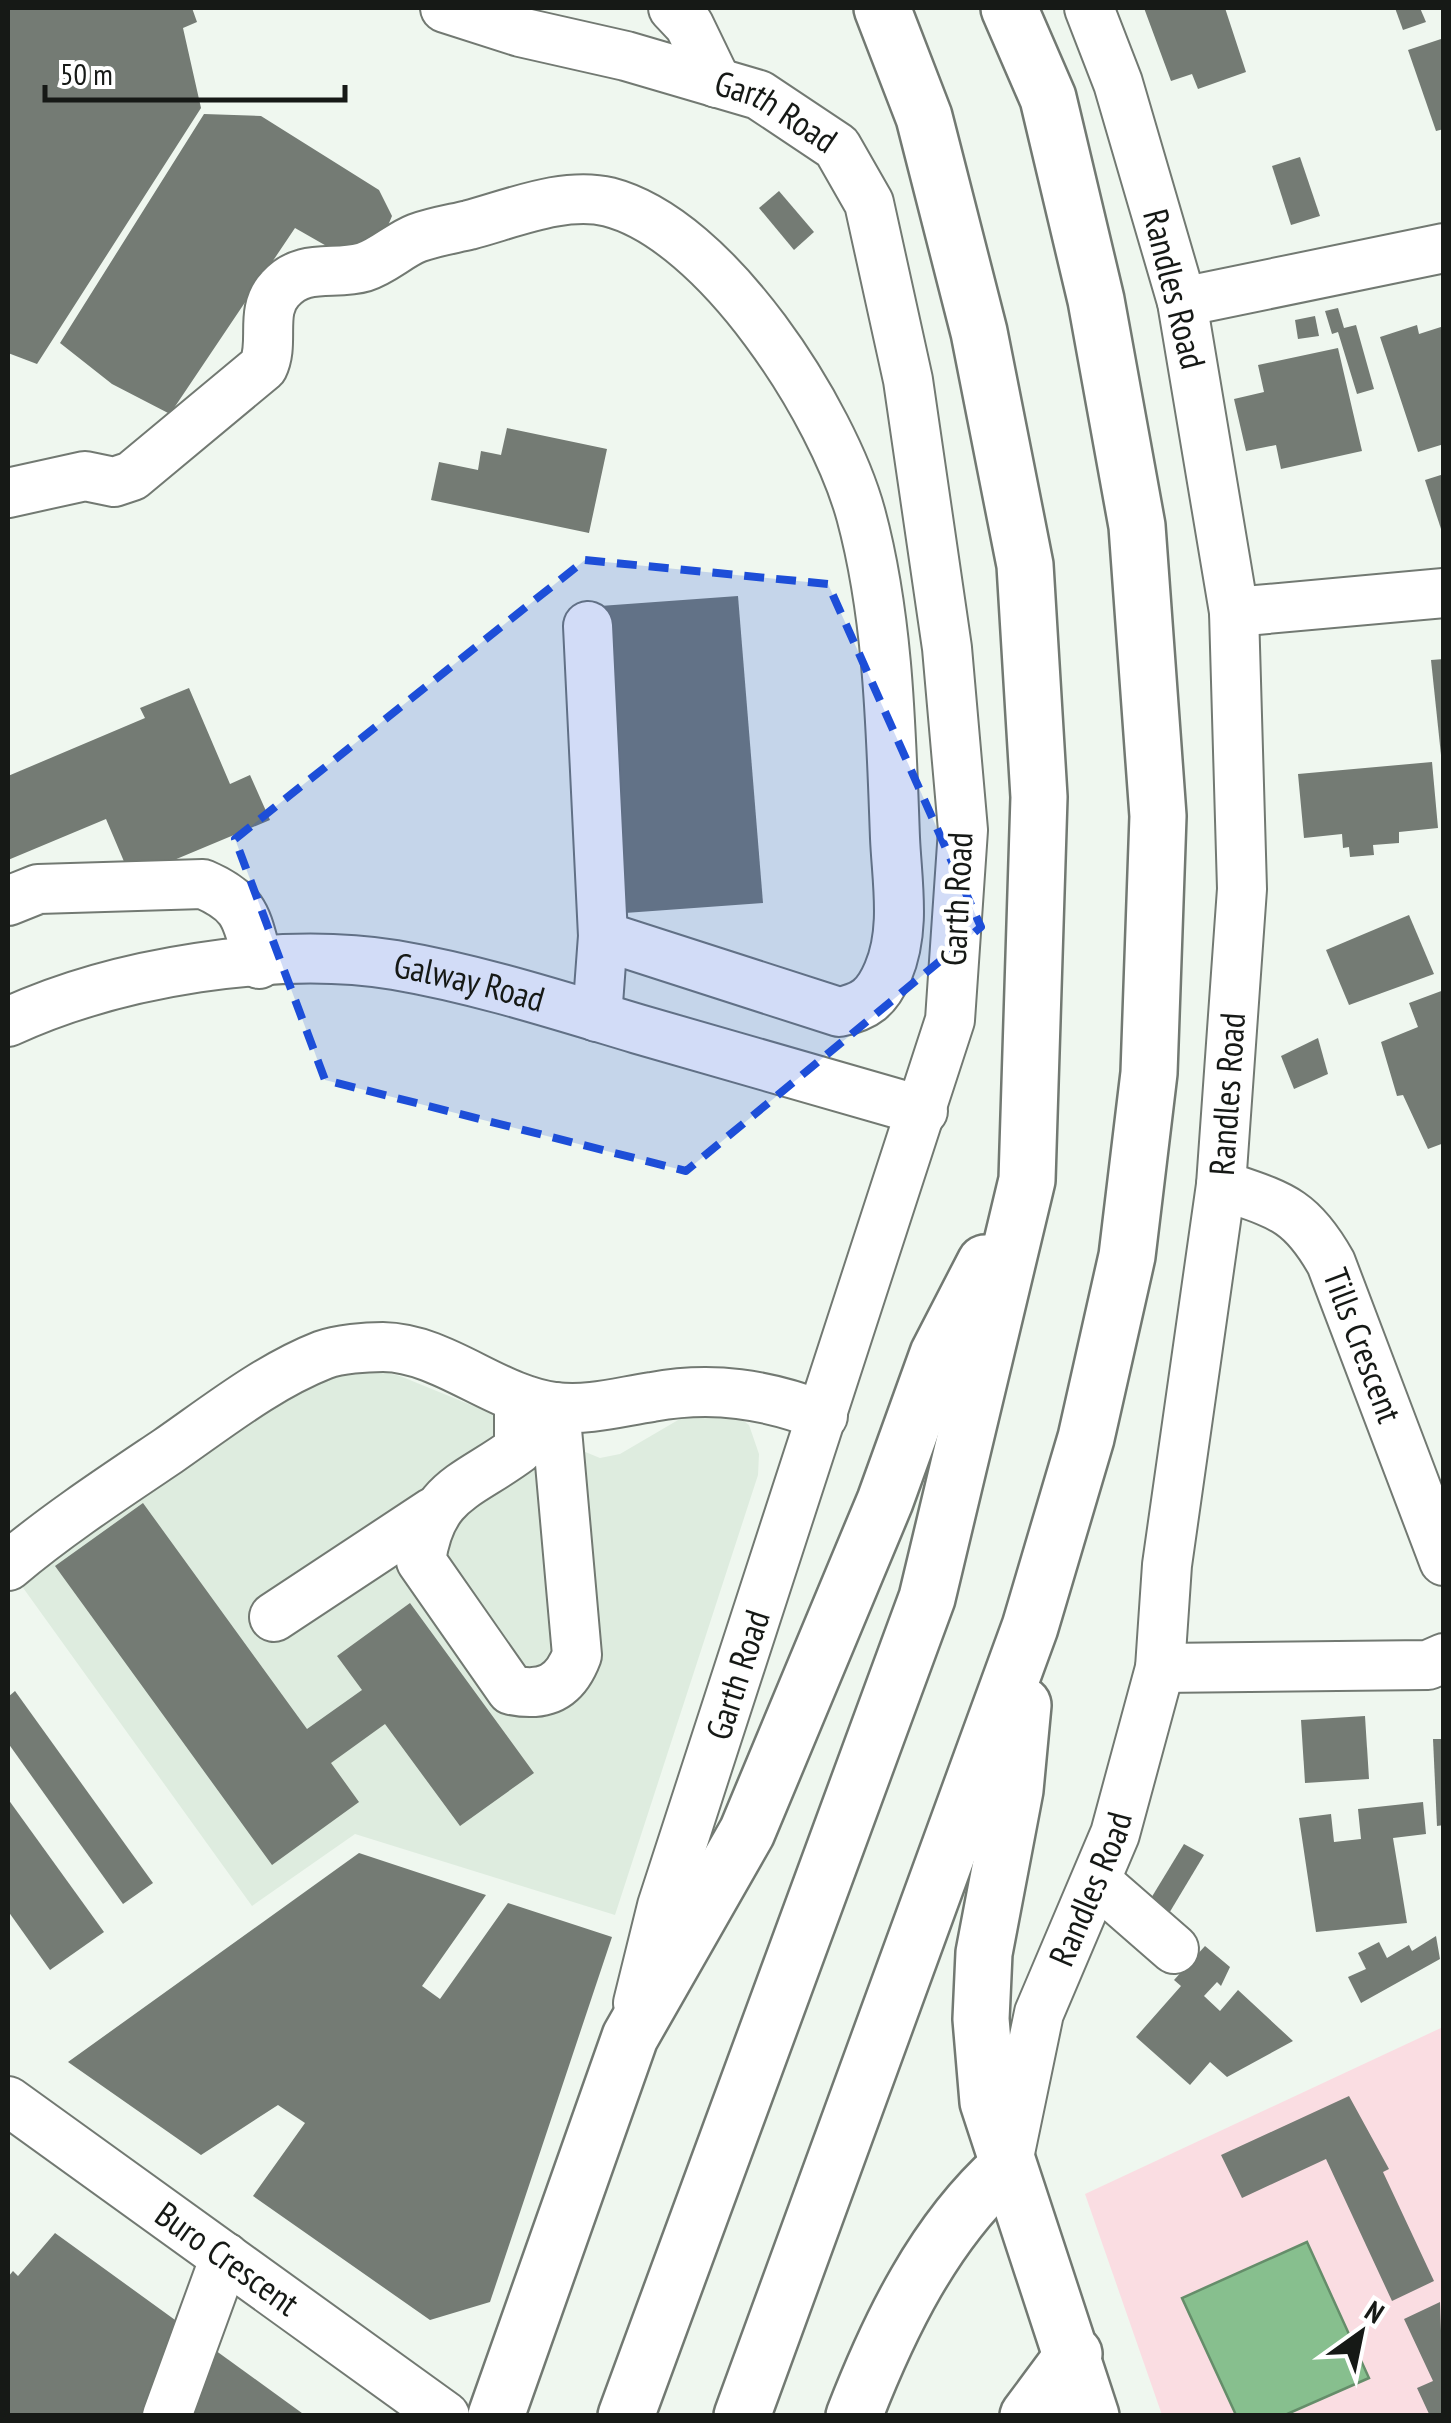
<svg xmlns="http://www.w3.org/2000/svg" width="1451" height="2423" font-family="'PT Sans Narrow',sans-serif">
  <rect width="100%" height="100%" fill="#eff7ef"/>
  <!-- built -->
  <polygon fill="#deecdf" points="372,1369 400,1376 600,1458 620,1454 702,1406 723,1406 749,1425 759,1454 758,1475 615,1915 355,1834 252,1906 16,1578 309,1377"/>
  <!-- green -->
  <polygon fill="#fadde2" points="1443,2027 1443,2415 1162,2415 1085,2194"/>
  <!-- water -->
  <polygon fill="#87bf8e" stroke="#658d6a" stroke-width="2.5" points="1307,2242 1369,2378 1285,2415 1236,2415 1182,2298"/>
  <!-- building -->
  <g fill="#747b74">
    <polygon points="8,8 192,8 197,22 183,28 201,108 37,364 8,353"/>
    <polygon points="1144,8 1225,8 1246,72 1198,89 1192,74 1171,81"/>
    <polygon points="1395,8 1420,8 1426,22 1403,30"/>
    <polygon points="1444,38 1444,129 1436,131 1408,50"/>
    <polygon points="204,114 261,116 379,190 392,216 382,240 344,256 295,228 170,414 112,384 60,343"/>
    <polygon points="1300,157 1320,216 1291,225 1272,166"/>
    <polygon points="779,191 814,232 794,250 759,208"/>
    <polygon points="1338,308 1344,328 1356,325 1374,389 1357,394 1338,332 1332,334 1325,311"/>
    <polygon points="1315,316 1319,336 1298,339 1295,320"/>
    <polygon points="1417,325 1419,334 1444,326 1444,444 1418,452 1380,337"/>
    <polygon points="1338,348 1362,451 1281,469 1276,445 1246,451 1234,399 1264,392 1258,365"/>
    <polygon points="507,428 607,449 589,533 431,500 439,462 478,470 481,451 501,455"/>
    <polygon points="1444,474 1444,535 1443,535 1425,480"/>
    <polygon points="738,596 763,903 625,913 600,606"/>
    <polygon points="1444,659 1444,754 1441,755 1431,660"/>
    <polygon points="189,688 230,784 250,775 270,820 131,878 106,819 8,860 8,776 145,718 140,708"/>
    <polygon points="1432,762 1438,828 1399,832 1399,843 1373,845 1374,855 1350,857 1349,847 1343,848 1342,834 1304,838 1298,774"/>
    <polygon points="1409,915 1434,974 1349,1005 1326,950"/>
    <polygon points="1444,990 1444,1143 1428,1149 1403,1095 1397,1096 1381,1042 1418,1027 1409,1003"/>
    <polygon points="1318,1038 1328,1074 1294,1089 1281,1056"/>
    <polygon points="143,1503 307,1729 362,1690 337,1656 410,1603 534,1773 460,1826 385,1724 331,1763 359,1802 272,1865 55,1566"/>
    <polygon points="15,1691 153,1883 123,1904 8,1743 8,1697"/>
    <polygon points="1365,1716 1369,1779 1305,1783 1301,1720"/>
    <polygon points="1433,1739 1444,1739 1444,1825 1437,1826"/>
    <polygon points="8,1799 104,1932 50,1970 8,1911"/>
    <polygon points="1423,1802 1426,1834 1393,1838 1407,1923 1316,1932 1299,1818 1331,1814 1334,1842 1361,1839 1358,1809"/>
    <polygon points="1184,1844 1204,1855 1162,1925 1142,1913"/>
    <polygon points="359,1853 486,1895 422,1986 440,1999 508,1903 612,1937 490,2302 430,2320 253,2196 305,2123 278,2105 201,2155 68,2062"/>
    <polygon points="1436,1936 1440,1959 1361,2003 1348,1977 1366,1969 1358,1953 1379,1942 1387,1958 1409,1945 1412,1951"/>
    <polygon points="1205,1946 1230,1967 1221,1986 1217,1982 1204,1996 1220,2011 1238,1990 1293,2041 1227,2077 1210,2062 1190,2085 1136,2037 1181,1986 1174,1980"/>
    <polygon points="1349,2096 1389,2169 1383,2172 1434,2281 1392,2301 1326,2159 1242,2198 1221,2155"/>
    <polygon points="55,2233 182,2325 151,2416 8,2416 8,2277 13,2271 18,2276"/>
    <polygon points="1440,2302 1444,2416 1430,2416 1417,2388 1433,2381 1404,2319"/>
    <polygon points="208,2345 306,2416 184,2416"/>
  </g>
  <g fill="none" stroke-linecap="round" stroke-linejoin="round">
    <defs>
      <g id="minor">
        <path id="s1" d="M445 8 520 32 626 56 759 95 837 147 869 203 908 380 947 648 963 830 950 1020 662 1906 638 2003"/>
        <polyline points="673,8 689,25 717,83"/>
        <polyline points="1182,302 1444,248"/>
        <path d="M8 493 85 476 114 482 132 476 263 367C275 343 259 311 280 289 304 262 334 276 364 267 383 261 399 245 417 238 433 232 452 229 469 225 511 214 564 191 609 202 717 230 833 412 861 515 889 619 891 732 895 838 897 882 906 930 888 972 877 998 865 1007 839 1012L603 936"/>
        <polyline points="1234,612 1444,593"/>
        <polyline points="588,626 603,936 597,1017"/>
        <path d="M8 901 38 889 203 884C249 904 246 920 259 964"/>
        <path id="s2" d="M8 1022C116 972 277 946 395 965 477 979 558 1005 638 1029 733 1057 828 1084 923 1111"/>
        <path id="s3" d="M1221 1185C1279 1205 1300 1208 1331 1263L1444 1561"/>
        <path d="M519 1399V1449C468 1487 431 1489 421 1561L511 1690C545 1697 565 1687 577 1655L555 1407"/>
        <path d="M8 1566C58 1524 113 1488 168 1451 217 1417 267 1377 323 1355 339 1349 366 1347 383 1347 444 1348 495 1400 555 1407 589 1411 619 1402 652 1397 713 1386 766 1394 823 1416"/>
        <polyline points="274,1617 433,1512"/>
        <polyline points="1160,1668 1428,1665 1444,1658"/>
        <polyline points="1096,1881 1174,1949"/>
        <path id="s4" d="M8 2101 445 2416"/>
        <path id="s5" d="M1007 2167 1039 2013 1115 1834 1160 1668 1167 1565 1221 1185 1242 889 1234 612 1182 302 1118 83 1089 8"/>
        <polyline points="167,2416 225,2257"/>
      </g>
      <g id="highway">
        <polyline points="1023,1705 1015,1790 984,1953 981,2019 988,2102 1091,2416"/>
        <polyline points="496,2416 630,2037 747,1832 885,1501 938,1354 985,1263"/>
        <polyline points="626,2416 927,1598 1027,1180 1039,797 1025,565 979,332 924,117 882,8"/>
        <polyline points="742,2416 1030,1627 1086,1438 1127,1256 1149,1073 1158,816 1137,526 1096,300 1048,98 1009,8"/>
        <path d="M854 2416C889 2326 934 2232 1007 2167"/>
        <polyline points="1028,2416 1074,2354"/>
      </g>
    </defs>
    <!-- minor casing -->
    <use href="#minor" stroke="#727972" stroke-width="52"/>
    <!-- highway casing -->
    <use href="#highway" stroke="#727972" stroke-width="60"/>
    <!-- minor -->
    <use href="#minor" stroke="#fff" stroke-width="48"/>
    <!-- highway -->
    <use href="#highway" stroke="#fff" stroke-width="55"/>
  </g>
  <!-- marked area -->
  <path fill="#1d4ed8" fill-opacity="0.2" stroke="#1d4ed8" stroke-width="8" stroke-dasharray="20 12" stroke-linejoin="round" d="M585 560 828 584 981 927 686 1171 325 1080 235 839Z"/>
  <g text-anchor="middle" stroke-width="9" stroke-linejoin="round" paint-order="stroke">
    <!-- street labels -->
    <g font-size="35" fill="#161916" stroke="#fff">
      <text dy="12" stroke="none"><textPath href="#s1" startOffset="348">Garth Road</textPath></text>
      <text transform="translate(1174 289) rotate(76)" y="12">Randles Road</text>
      <text transform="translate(957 899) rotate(-87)" y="12">Garth Road</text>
      <text dy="12" stroke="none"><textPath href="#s2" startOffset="472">Galway Road</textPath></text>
      <text dy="12" stroke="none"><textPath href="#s5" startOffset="1102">Randles Road</textPath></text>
      <text dy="12" stroke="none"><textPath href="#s3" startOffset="228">Tills Crescent</textPath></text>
      <text transform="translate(738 1675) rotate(-72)" y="12">Garth Road</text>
      <text dy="12" stroke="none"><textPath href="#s5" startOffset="292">Randles Road</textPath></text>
      <text dy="12" stroke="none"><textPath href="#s4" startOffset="270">Buro Crescent</textPath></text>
    </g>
  </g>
  <!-- border -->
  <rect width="1451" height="2423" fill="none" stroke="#161916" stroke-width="20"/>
  <!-- north arrow -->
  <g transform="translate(1361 2333) rotate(33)" stroke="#ffffff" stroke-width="8" paint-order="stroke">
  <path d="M0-8L18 38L0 25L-18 38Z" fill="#161916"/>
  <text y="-15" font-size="28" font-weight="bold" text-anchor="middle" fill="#161916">N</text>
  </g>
  <!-- scale -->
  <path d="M45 85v15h300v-15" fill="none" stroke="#161916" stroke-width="5"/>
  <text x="60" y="85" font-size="30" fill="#161916" stroke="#ffffff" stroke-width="8" paint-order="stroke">50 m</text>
</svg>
